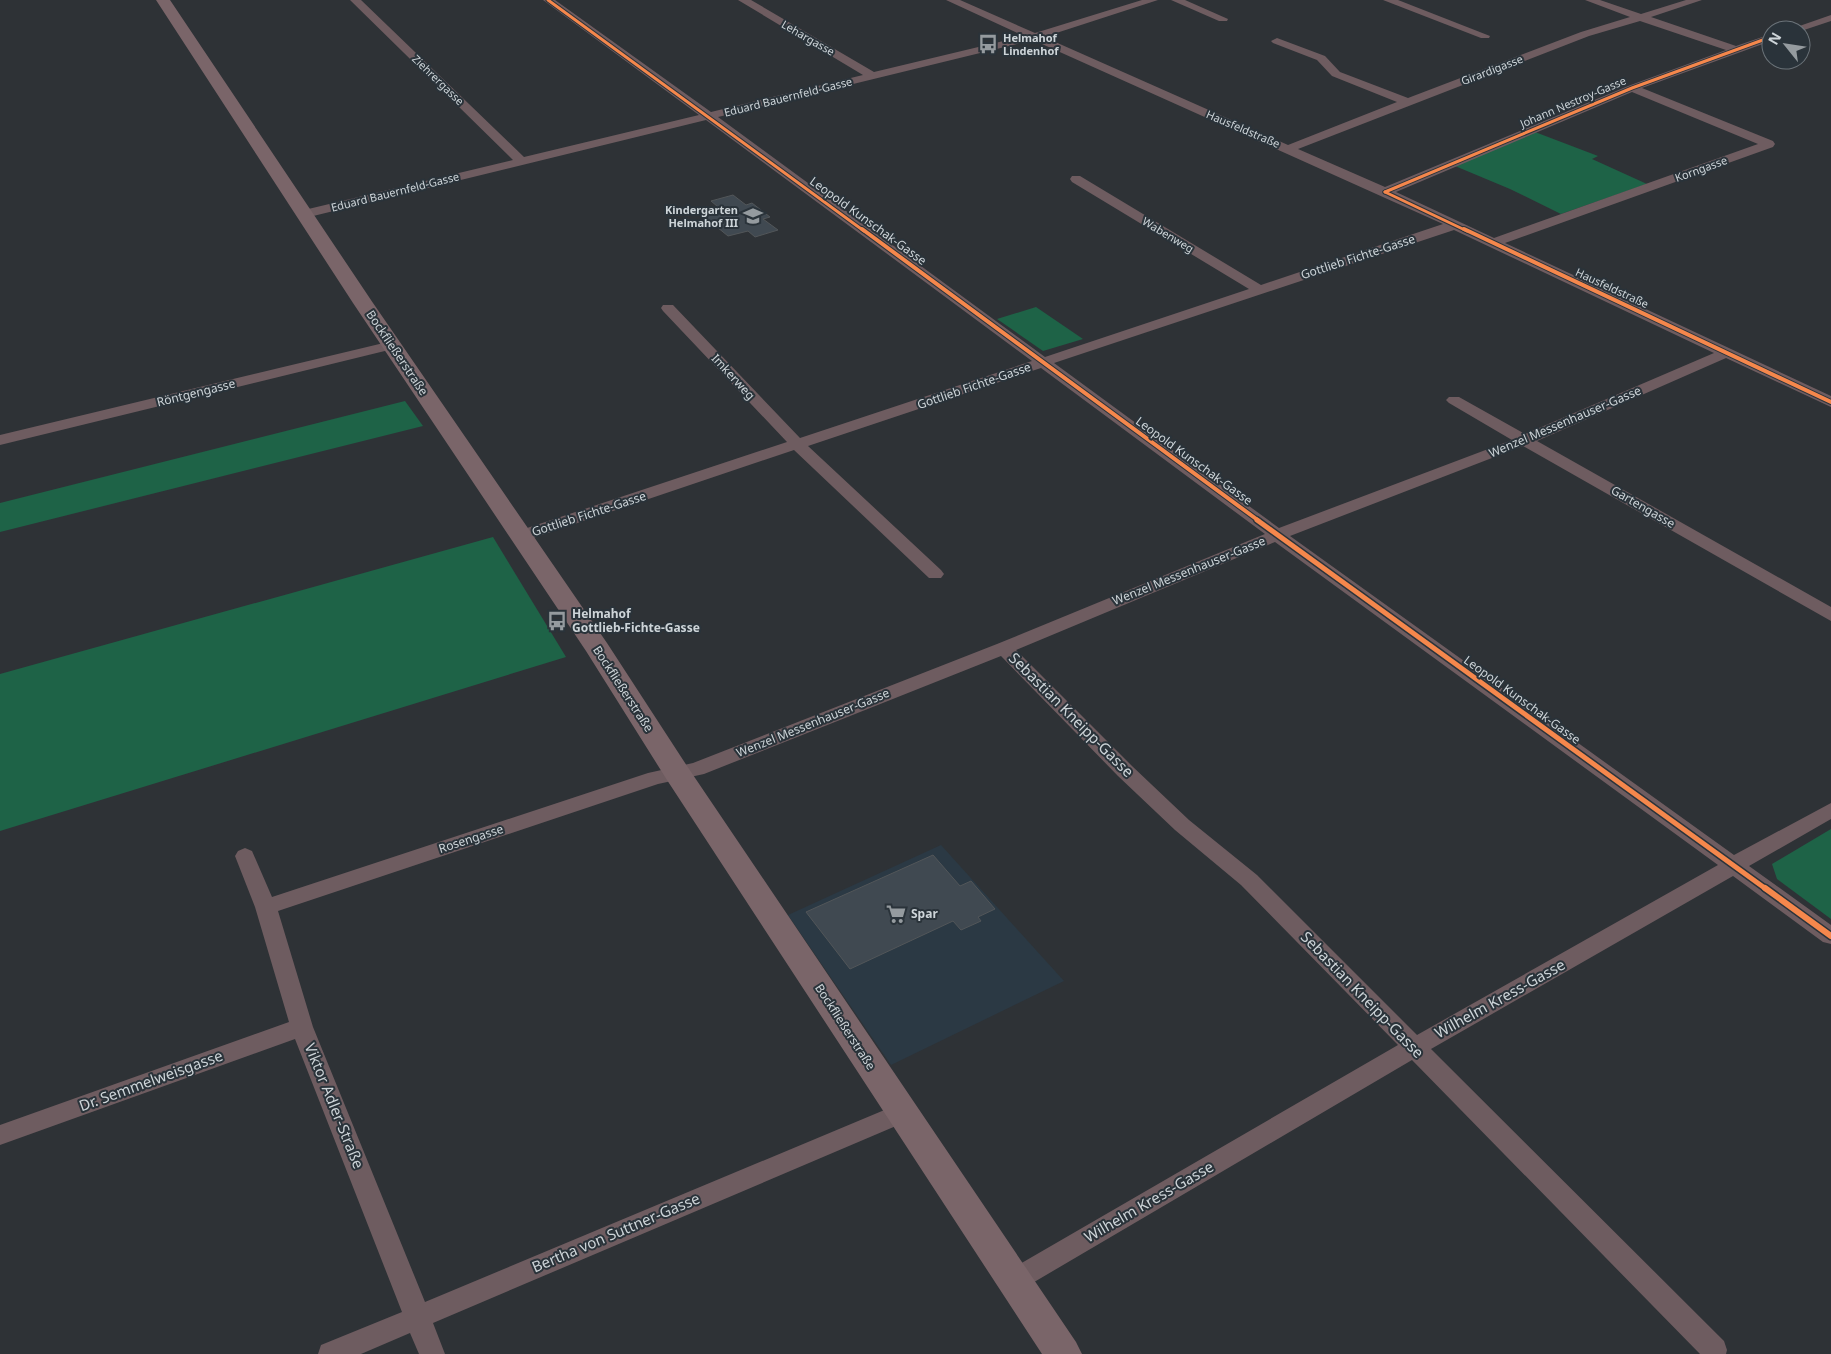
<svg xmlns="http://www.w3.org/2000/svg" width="1831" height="1354" font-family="'Noto Sans',sans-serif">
  <rect width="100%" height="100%" fill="#2e3236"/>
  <!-- built -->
  <polygon fill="#2b3944" points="941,845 1064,981 891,1065 788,915"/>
  <!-- green -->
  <g fill="#1e6347">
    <polygon points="1535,132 1598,156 1592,159 1647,184 1561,214 1510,189 1455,166"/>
    <polygon points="1036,307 1083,339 1043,351 997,319"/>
    <polygon points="405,401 423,426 0,532 0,503"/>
    <polygon points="493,537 566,657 0,831 0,674"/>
    <polygon points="1831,829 1831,919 1777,879 1772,864"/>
  </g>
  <!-- building -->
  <g fill="#404951" stroke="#525659">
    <polygon points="733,195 746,205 752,203 770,217 763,219 778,230 755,237 748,231 728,236 701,214 718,207 711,201"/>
    <polygon points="933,855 960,886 971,881 995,909 978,917 981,921 961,930 953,921 850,969 806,912"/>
  </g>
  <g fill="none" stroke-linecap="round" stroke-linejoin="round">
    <!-- street -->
    <g fill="#6e5c60" fill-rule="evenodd">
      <path d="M350 0H361L524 157 699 115 543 0H555L711 112 863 75 738 0H751L874 72 1024 36 946 0H960L1035 33 1142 0H1158L1044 37 1288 145 1397 102 1332 76 1317 60 1273 43 1271 41 1277 38 1325 56 1340 72 1408 98 1581 32 1630 17 1585 0H1600L1641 14 1686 0H1702L1651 17 1736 46 1771 34V41L1642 88 1773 141 1775 144 1773 147 1505 243 1831 396V407L1726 358 1537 441 1831 607V621L1523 446 1290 536 1734 855 1831 803V819L1749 866 1831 925V944L1823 942 1733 876 1431 1049 1724 1341 1727 1350 1726 1354H1700L1412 1060 1024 1288 1015 1292 1006 1288 1002 1280 1006 1272 1398 1045 1241 885 1175 830 1118 776 1001 656 704 774 658 784 278 911 313 1027 425 1302 894 1106 902 1103 910 1106 914 1113 910 1120 433 1323 445 1354H419L410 1333 361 1354H318L321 1345 402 1312 295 1039 0 1145V1125L289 1022 255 907 235 856 238 851 245 848 252 851 272 897 648 773 693 763 997 644 1265 534 1041 368 808 446 941 570 944 574 941 578H929L794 450 527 540H515L512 536 515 532 787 442 663 311 661 308 663 305H673L800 438 1032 361 706 120 305 218 300 217 298 214 300 211 513 160ZM1640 21 1726 50 1628 86 1385 187 1298 149 1589 36ZM1033 40 1443 224 1261 285 1080 176H1072L1070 179 1072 182 1249 289 1045 357 718 117ZM1632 92 1758 144 1494 238 1396 192ZM1454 230 1714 353 1525 434 1459 397H1449L1446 400 1449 403 1512 440 1279 528 1054 363ZM1275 542 1718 865 1417 1035 1257 875 1189 820 1132 766 1016 650Z"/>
      <polygon points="1171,0 1185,0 1228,19 1227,21 1219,21"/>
      <polygon points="1383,0 1398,0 1490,36 1489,38 1481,38"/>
      <polygon points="1831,15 1831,21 1801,31 1788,30"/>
      <polygon points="392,341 399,345 397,348 0,445 0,435"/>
    </g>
    <!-- secondary -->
    <polygon fill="#7a6569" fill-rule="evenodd" points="156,0 170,0 373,303 607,643 687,766 1076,1342 1082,1354 1042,1354 667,780 586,651 353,303"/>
    <defs>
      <g id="cycleway-far3">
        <polyline points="548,0 864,231"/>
        <polyline points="1385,192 1467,231"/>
        <polyline points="1385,192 1632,88 1771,37"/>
      </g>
      <g id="cycleway-far2">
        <polyline points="862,229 1259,521"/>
        <polyline points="1464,229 1831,402"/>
      </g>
      <polyline id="cycleway-far1" points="1257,520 1766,889"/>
      <polyline id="cycleway" points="1765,888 1831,936"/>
    </defs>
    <!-- cycleway-far3 casing -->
    <use href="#cycleway-far3" stroke="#2a333a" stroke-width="5"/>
    <!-- cycleway-far2 casing -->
    <use href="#cycleway-far2" stroke="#2a333a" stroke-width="6"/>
    <!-- cycleway-far1 casing -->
    <use href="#cycleway-far1" stroke="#2a333a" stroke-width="8"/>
    <!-- cycleway casing -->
    <use href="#cycleway" stroke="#2a333a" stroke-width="9"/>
    <!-- cycleway-far3 -->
    <use href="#cycleway-far3" stroke="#f5874c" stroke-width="3"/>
    <!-- cycleway-far2 -->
    <use href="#cycleway-far2" stroke="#f5874c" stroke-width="4"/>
    <!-- cycleway-far1 -->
    <use href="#cycleway-far1" stroke="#f5874c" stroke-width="5"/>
    <!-- cycleway -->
    <use href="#cycleway" stroke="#f5874c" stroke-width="6"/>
  </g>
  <!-- icons -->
  <defs>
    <symbol id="bus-bare" viewBox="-9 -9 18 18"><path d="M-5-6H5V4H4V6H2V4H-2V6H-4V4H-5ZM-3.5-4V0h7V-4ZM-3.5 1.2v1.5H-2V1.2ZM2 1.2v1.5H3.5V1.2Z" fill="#959b9f" stroke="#2a333a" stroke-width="2.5" paint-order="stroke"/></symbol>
    <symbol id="school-bare" viewBox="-9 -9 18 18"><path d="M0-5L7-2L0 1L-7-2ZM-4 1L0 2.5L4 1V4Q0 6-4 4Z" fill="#959b9f" stroke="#2a333a" stroke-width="2.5" paint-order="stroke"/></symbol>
    <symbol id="supermarket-bare" viewBox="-9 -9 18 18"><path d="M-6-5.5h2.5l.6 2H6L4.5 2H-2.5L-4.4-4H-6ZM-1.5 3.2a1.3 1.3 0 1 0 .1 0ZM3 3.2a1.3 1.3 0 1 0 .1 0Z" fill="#959b9f" stroke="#2a333a" stroke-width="2.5" paint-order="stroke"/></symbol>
  </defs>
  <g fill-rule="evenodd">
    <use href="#bus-bare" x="974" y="30" width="28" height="28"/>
    <use href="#school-bare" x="739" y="202" width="28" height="28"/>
    <use href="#bus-bare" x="543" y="607" width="28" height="28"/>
    <use href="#supermarket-bare" x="882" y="900" width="28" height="28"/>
  </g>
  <g text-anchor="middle" stroke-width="4" stroke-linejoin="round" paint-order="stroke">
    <!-- far-street labels -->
    <g font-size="11" fill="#cdd4d8" stroke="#2a333a">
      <text transform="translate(808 38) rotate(30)" y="4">Lehargasse</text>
      <text transform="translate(1492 70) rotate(-21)" y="4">Girardigasse</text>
      <text transform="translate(438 80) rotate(44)" y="4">Ziehrergasse</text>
      <text transform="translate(788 97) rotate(-14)" y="4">Eduard Bauernfeld-Gasse</text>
      <text transform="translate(1573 102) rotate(-23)" y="4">Johann Nestroy-Gasse</text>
      <text transform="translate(1243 129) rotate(23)" y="4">Hausfeldstraße</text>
      <text transform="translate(1701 169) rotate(-20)" y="4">Korngasse</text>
      <text transform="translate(395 192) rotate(-14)" y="4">Eduard Bauernfeld-Gasse</text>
      <text transform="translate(1168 235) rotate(31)" y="4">Wabenweg</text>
      <text transform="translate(1612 288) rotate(25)" y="4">Hausfeldstraße</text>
    </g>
    <!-- far-poi labels -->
    <g font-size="11" font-weight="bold" fill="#cdd4d8" stroke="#2a333a" text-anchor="start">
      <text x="1003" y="42">Helmahof<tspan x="1003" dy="13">Lindenhof</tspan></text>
      <text x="738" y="214" text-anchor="end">Kindergarten<tspan x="738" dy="13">Helmahof III</tspan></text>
    </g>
    <!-- street labels -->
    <g font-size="12" fill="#cdd4d8" stroke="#2a333a">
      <text transform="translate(868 221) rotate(36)" y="4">Leopold Kunschak-Gasse</text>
      <text transform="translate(1358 257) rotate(-18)" y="4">Gottlieb Fichte-Gasse</text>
      <text transform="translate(397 353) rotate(56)" y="4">Bockfließerstraße</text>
      <text transform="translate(733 377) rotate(47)" y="4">Imkerweg</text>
      <text transform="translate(974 386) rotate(-19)" y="4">Gottlieb Fichte-Gasse</text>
      <text transform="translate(196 393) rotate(-14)" y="4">Röntgengasse</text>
      <text transform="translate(1565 422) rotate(-23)" y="4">Wenzel Messenhauser-Gasse</text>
      <text transform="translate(1194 461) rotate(36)" y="4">Leopold Kunschak-Gasse</text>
      <text transform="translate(1643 507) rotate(30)" y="4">Gartengasse</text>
      <text transform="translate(589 514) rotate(-18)" y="4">Gottlieb Fichte-Gasse</text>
      <text transform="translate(1189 571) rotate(-22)" y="4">Wenzel Messenhauser-Gasse</text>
      <text transform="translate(623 689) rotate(57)" y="4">Bockfließerstraße</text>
      <text transform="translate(1522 700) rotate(36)" y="4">Leopold Kunschak-Gasse</text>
      <text transform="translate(813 723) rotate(-22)" y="4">Wenzel Messenhauser-Gasse</text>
      <text transform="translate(471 839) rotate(-18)" y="4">Rosengasse</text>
      <text transform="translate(845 1027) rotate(57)" y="4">Bockfließerstraße</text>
    </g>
    <!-- poi labels -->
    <g font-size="12" font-weight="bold" fill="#cdd4d8" stroke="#2a333a" text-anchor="start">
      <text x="572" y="618">Helmahof<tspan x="572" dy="14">Gottlieb-Fichte-Gasse</tspan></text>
      <text x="911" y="918">Spar</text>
    </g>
    <!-- near-street labels -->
    <g font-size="15" fill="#cdd4d8" stroke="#2a333a">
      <text transform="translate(1071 715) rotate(45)" y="5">Sebastian Kneipp-Gasse</text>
      <text transform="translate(1362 995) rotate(46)" y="5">Sebastian Kneipp-Gasse</text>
      <text transform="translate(1500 999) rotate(-29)" y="5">Wilhelm Kress-Gasse</text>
      <text transform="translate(151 1081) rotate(-20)" y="5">Dr. Semmelweisgasse</text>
      <text transform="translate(334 1106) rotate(68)" y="5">Viktor Adler-Straße</text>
      <text transform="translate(1149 1202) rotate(-30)" y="5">Wilhelm Kress-Gasse</text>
      <text transform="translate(616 1233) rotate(-23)" y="5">Bertha von Suttner-Gasse</text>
    </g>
  </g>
  <!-- north arrow -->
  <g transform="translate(1786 45) rotate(300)"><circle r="24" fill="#2a333a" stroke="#6b7379"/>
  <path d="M0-4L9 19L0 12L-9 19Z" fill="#959b9f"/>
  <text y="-8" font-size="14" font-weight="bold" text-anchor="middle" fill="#cdd4d8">N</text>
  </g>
</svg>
